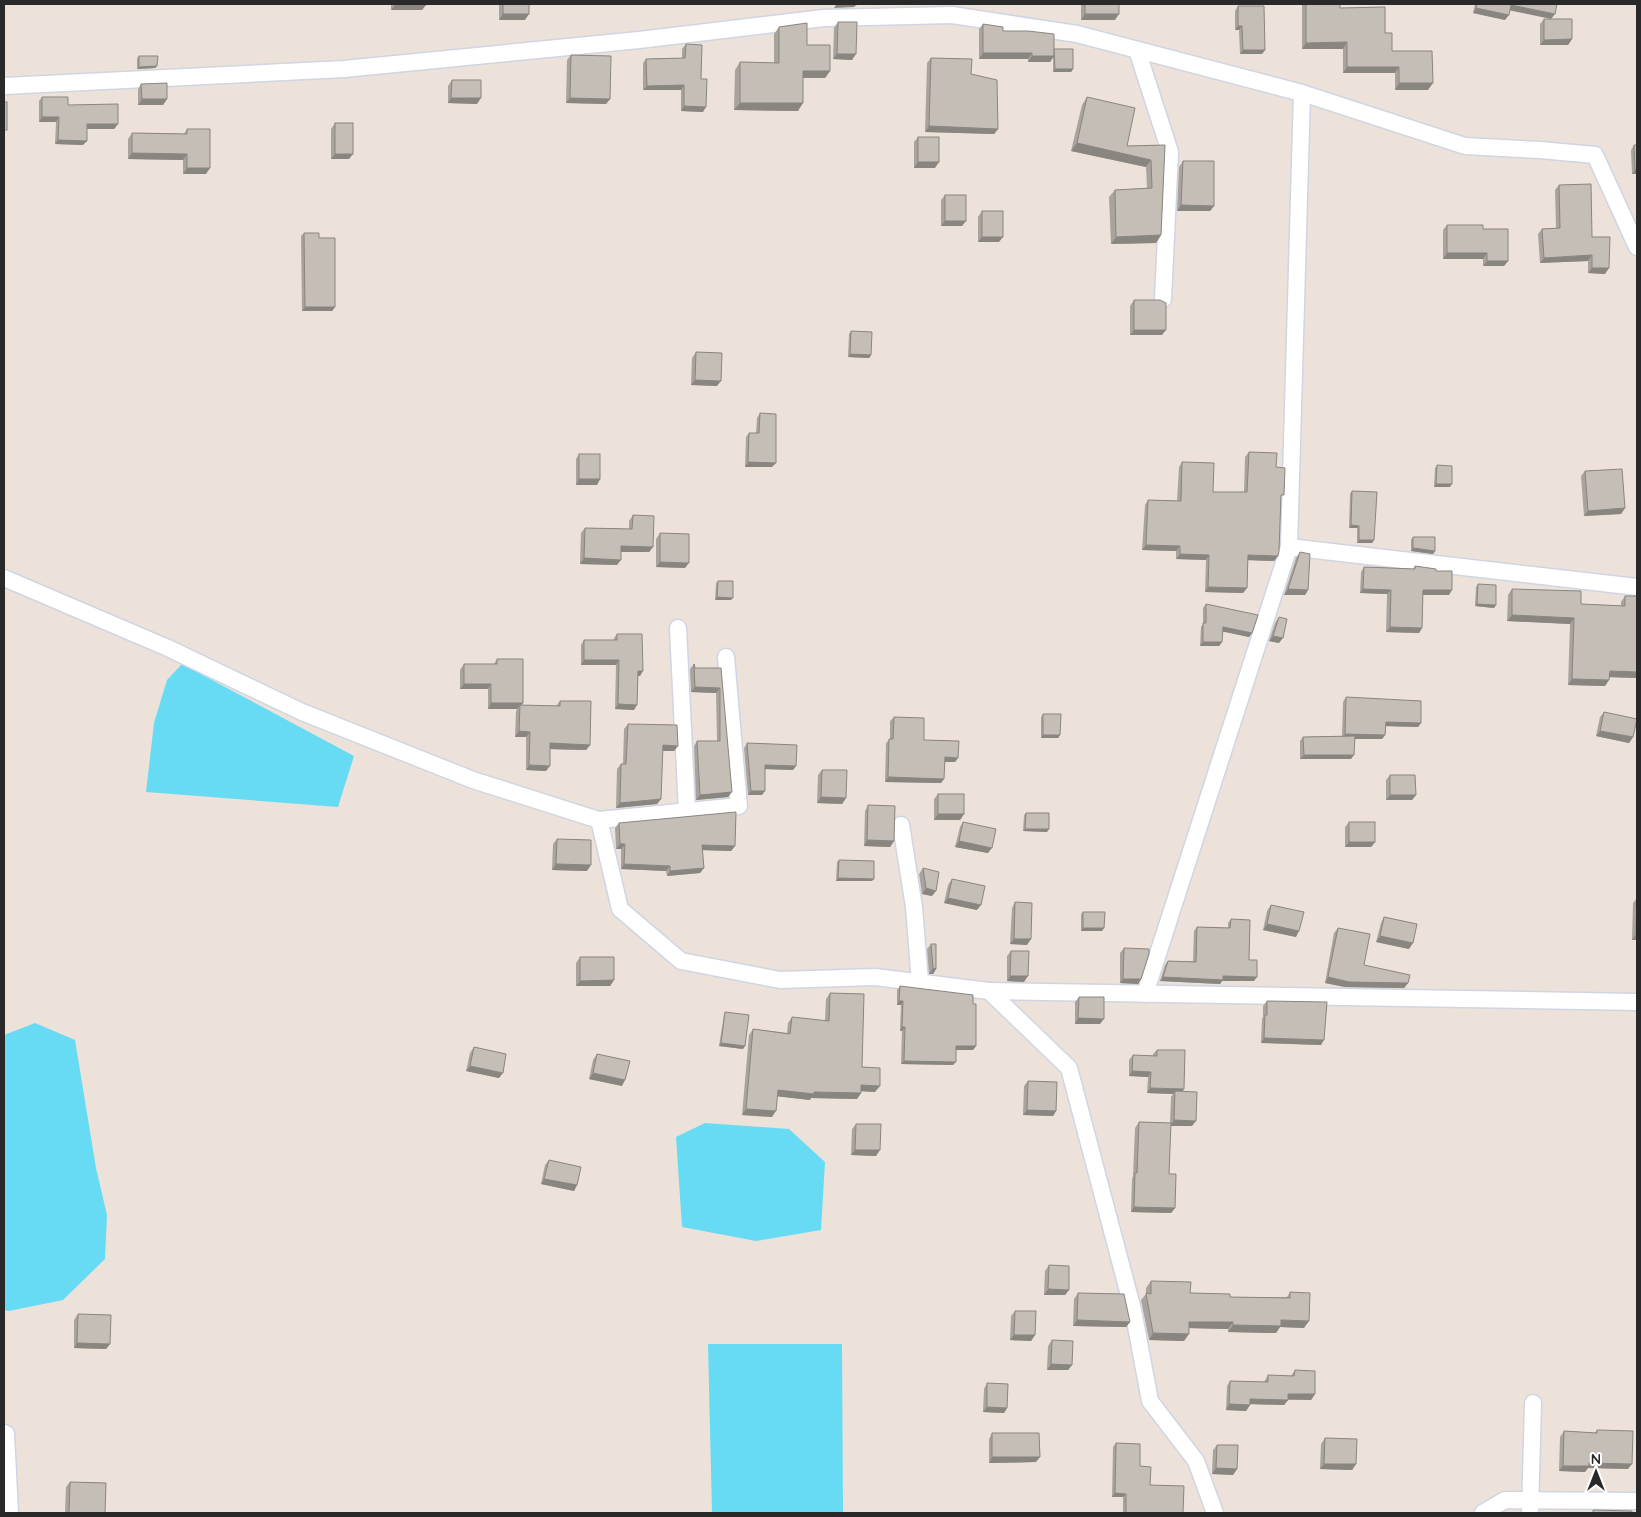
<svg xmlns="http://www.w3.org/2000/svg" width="1641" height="1517" font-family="Quicksand,sans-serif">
  <rect width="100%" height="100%" fill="#ece2da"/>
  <!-- water -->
  <g fill="#67dbf4">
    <polygon points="182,664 354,756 338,807 146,792 154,723 167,680"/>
    <polygon points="35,1023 75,1040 96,1168 107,1215 105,1259 63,1300 9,1311 4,1310 4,1035"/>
    <polygon points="705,1123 789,1129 825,1162 821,1230 756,1241 682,1227 676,1137"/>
    <polygon points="708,1344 842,1344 843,1513 712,1513"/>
  </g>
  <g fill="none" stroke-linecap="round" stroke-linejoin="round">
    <defs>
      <g id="street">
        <polyline points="1137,50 1170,152 1163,299"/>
        <polyline points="4,86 344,69 639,40 824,18 952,15 1077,34 1302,93 1465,146 1540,150 1595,155 1637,247"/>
        <polyline points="1289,547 1637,587"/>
        <polyline points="4,578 168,648 302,712 473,780 599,820 620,909 681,961 780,980 875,977 989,991 1069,1068 1133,1310 1150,1401 1196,1461 1215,1513"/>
        <polyline points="678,628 687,811"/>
        <polyline points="599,820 739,806 726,657"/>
        <polyline points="901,825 914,907 920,982"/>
        <polyline points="989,991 1637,1002"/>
        <polyline points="1145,994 1289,547 1302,93"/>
        <polyline points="4,1433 6,1434 10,1513"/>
        <polyline points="1483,1513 1505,1500 1637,1501"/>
        <polyline points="1530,1513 1533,1403"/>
      </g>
    </defs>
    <!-- street casing -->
    <use href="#street" stroke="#cfd5e3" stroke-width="19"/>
    <!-- street -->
    <use href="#street" stroke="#fff" stroke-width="16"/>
  </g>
  <!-- wall -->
  <g fill="#a9a39d">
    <polygon points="391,4 426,4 422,10 391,10"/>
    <polygon points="499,4 529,4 525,20 499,20"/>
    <polygon points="1081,4 1119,4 1115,20 1081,20"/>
    <polygon points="1302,4 1340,4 1340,8 1385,33 1392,51 1428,90 1395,90 1395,73 1343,73 1343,49 1302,49"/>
    <polygon points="1475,4 1557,4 1510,10 1505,20 1473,13"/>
    <polygon points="1238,6 1265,50 1262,54 1240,54 1239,30 1235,30 1235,11"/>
    <polygon points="1544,19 1572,39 1568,45 1540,45 1540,24"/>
    <polygon points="838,22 852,60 833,59 834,28"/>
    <polygon points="983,24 1054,50 1054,49 1073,69 1071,72 1053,72 1053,57 1050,62 1028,62 1028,59 979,59 979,29"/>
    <polygon points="779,27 807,45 830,71 825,78 803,78 798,111 734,110 735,70 740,62 774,63 774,34"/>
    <polygon points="686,44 701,79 703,112 681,111 681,90 643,90 643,63 646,59 682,58 682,49"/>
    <polygon points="571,55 610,99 606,104 566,103 567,60"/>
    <polygon points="139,56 157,66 155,68 137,69 137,58"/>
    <polygon points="931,58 971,74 998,129 994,134 925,132 927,63"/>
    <polygon points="452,80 477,104 448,103 448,86"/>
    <polygon points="141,84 167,99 163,105 138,105 138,89"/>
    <polygon points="42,97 68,105 118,124 114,129 87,129 83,145 55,144 56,122 39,122 39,101"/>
    <polygon points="1087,97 1127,146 1165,145 1161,235 1156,243 1111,244 1109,197 1115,190 1147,188 1146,167 1071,151 1082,105"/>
    <polygon points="335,123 349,159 331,159 331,129"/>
    <polygon points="187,129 206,174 183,174 183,160 128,159 128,139 132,133 184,134"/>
    <polygon points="918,137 935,168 914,168 914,142"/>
    <polygon points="1634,145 1637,174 1632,174 1631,150"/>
    <polygon points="1183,161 1214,206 1210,211 1177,211 1179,167"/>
    <polygon points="1559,185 1592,237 1605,274 1588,273 1588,261 1540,263 1538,234 1542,229 1556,228 1555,190"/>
    <polygon points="945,195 962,226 941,226 941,200"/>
    <polygon points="982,211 999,242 978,242 978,217"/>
    <polygon points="1447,225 1483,229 1508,261 1504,266 1483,266 1483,259 1443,259 1443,230"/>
    <polygon points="304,233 335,307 332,311 302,311 301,236"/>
    <polygon points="1134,300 1162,335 1130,335 1130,306"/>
    <polygon points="851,331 871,355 869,358 848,357 849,334"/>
    <polygon points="696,352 717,386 691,385 692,358"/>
    <polygon points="760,413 772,467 745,467 746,437 749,433 756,433 757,418"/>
    <polygon points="1249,452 1276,467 1281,500 1278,556 1274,561 1248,560 1247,588 1243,593 1205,592 1206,560 1176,559 1176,551 1142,550 1145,505 1148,500 1177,501 1179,467 1182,462 1213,492 1244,492 1245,457"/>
    <polygon points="579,454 600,479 597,485 576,485 576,459"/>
    <polygon points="1437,465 1450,487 1434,487 1435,468"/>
    <polygon points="1585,471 1625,508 1621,514 1584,516 1581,476"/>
    <polygon points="1352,491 1374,540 1372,543 1357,543 1357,528 1349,528 1350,494"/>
    <polygon points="633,515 653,547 649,552 621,552 617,565 580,564 581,533 585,528 629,529 629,521"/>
    <polygon points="660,533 685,568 656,567 656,539"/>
    <polygon points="1413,537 1435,551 1433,554 1411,551 1411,540"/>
    <polygon points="1300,552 1308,590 1305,595 1284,595 1296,558"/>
    <polygon points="1415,566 1436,571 1449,595 1423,595 1422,628 1419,633 1386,632 1387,594 1360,593 1361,572 1364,567 1413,569"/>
    <polygon points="718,581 731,600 715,600 716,583"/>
    <polygon points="1478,584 1496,605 1494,608 1475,606 1476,587"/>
    <polygon points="1512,589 1581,604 1621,606 1621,602 1625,596 1637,596 1637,678 1610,677 1605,686 1568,685 1570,624 1507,621 1508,595"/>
    <polygon points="1206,604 1252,633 1249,637 1222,631 1222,642 1219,646 1200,646 1201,627 1203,624 1203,608"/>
    <polygon points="1279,617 1279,643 1269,641 1275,623"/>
    <polygon points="617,634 640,676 638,676 634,710 615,709 616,665 581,665 581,645 584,640 614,640 614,638"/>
    <polygon points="497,659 523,703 521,705 556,706 560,701 590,745 586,750 550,749 546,771 526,770 526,737 515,737 516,711 517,709 488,709 488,689 460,689 460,670 464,664 494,664"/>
    <polygon points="694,664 695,668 721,668 728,797 696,800 694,746 697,741 717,741 716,693 691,692 690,669"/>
    <polygon points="1346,697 1421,723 1418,727 1386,726 1385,735 1382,739 1354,739 1351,759 1300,759 1300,741 1303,737 1342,736 1343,702"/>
    <polygon points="1604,712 1633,737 1629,743 1596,736 1600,717"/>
    <polygon points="1043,714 1060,735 1058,738 1041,738 1041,717"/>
    <polygon points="894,717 924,740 958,758 955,762 944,762 944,779 941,783 885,782 886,743 890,739 890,721"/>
    <polygon points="628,724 678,746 674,751 662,751 661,799 657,804 616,808 617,769 621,764 623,764 624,729"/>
    <polygon points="747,743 796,766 793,770 765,769 762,795 748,795 744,748"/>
    <polygon points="822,770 846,798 842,804 817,803 818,775"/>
    <polygon points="1390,775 1416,795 1412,800 1386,800 1386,780"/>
    <polygon points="938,794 964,814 960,820 934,820 934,799"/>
    <polygon points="868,805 894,841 890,847 864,846 865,811"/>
    <polygon points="1026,813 1047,832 1023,831 1024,815"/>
    <polygon points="963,822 988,853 955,847 960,827"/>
    <polygon points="1349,822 1375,842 1371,847 1345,847 1345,827"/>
    <polygon points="619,823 735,846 731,851 702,850 704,868 700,873 667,876 666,871 621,869 621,849 616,849 615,828"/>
    <polygon points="557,839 587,871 552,870 553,844"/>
    <polygon points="839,860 872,881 836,881 837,862"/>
    <polygon points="923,868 932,896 922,894 919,874"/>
    <polygon points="952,879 977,910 944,903 948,885"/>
    <polygon points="1637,898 1637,940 1632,940 1633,903"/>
    <polygon points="1015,902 1027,945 1010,944 1012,908"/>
    <polygon points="1271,905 1296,937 1263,930 1267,911"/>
    <polygon points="1083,912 1104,928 1102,931 1081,931 1081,914"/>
    <polygon points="1384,917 1409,949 1376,942 1381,923"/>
    <polygon points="1231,919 1249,960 1254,981 1222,981 1220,984 1160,981 1165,965 1168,961 1193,961 1194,931 1197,927 1228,928 1228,923"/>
    <polygon points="1338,928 1364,965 1408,983 1404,988 1345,987 1325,983 1334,933"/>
    <polygon points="931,944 936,969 933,974 929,974 927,949"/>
    <polygon points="1124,948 1141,979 1138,984 1120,983 1120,953"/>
    <polygon points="1011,951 1024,982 1007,981 1007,956"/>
    <polygon points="580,957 614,980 610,986 576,986 576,963"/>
    <polygon points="900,986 973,1004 976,1046 973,1050 956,1050 953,1065 901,1064 902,1031 900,1031 901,1005 897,1005 897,990"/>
    <polygon points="830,993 862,1067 875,1092 861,1091 861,1093 857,1099 811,1098 810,1100 777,1096 772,1117 742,1115 749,1035 753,1029 787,1033 788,1023 792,1017 825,1021 826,999"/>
    <polygon points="1079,997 1100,1024 1075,1024 1075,1002"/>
    <polygon points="1267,1001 1321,1045 1261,1043 1262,1019 1263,1017 1263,1006"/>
    <polygon points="725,1012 745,1046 743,1049 719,1046 724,1015"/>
    <polygon points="474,1047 499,1078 466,1071 470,1053"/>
    <polygon points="1157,1050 1183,1092 1192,1126 1170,1126 1169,1174 1175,1208 1171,1213 1131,1212 1132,1179 1133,1176 1135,1128 1139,1122 1170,1123 1171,1097 1173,1094 1147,1093 1148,1077 1129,1076 1129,1060 1133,1055 1153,1056 1153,1054"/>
    <polygon points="597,1054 622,1086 589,1079 593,1060"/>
    <polygon points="1028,1081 1056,1111 1053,1116 1023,1115 1024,1086"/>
    <polygon points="856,1124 876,1156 851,1155 852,1129"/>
    <polygon points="549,1160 577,1185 574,1191 541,1184 545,1165"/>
    <polygon points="1049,1265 1069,1290 1065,1295 1044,1295 1045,1271"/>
    <polygon points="1151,1281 1190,1293 1230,1297 1287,1297 1290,1292 1304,1328 1280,1327 1276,1333 1228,1332 1228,1329 1189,1328 1184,1341 1149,1340 1141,1300 1146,1294 1146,1288"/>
    <polygon points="1078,1293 1130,1322 1126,1327 1073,1326 1074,1299"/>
    <polygon points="1015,1311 1035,1335 1031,1341 1010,1340 1011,1316"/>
    <polygon points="78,1314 110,1344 106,1349 74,1348 74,1320"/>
    <polygon points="1052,1340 1072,1365 1068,1370 1047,1370 1048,1346"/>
    <polygon points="1295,1370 1315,1394 1311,1400 1288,1400 1284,1405 1250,1404 1246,1411 1226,1410 1227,1386 1230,1381 1264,1382 1268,1375 1291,1376"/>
    <polygon points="987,1383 1007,1408 1004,1413 983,1412 984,1389"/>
    <polygon points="1597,1430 1628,1469 1588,1468 1585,1472 1559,1471 1560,1437 1564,1431 1595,1433"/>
    <polygon points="992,1433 1036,1462 989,1463 989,1439"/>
    <polygon points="1325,1438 1356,1464 1352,1470 1320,1469 1321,1444"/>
    <polygon points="1116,1443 1140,1466 1150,1485 1183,1513 1123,1513 1123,1497 1112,1497 1113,1447"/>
    <polygon points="1217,1445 1237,1469 1233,1475 1212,1474 1213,1450"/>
    <polygon points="70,1482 105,1513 65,1513 66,1487"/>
  </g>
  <!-- shaded-wall -->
  <g fill="#89857f">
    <polygon points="395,5 426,5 422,10 391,10"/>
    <polygon points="836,5 856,5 854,7 834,8"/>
    <polygon points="1511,5 1555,14 1551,19 1508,10"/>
    <polygon points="1476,8 1509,15 1505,20 1473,13"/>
    <polygon points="503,14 529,14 525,20 499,20"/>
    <polygon points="1085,14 1119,14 1115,20 1081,20"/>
    <polygon points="1238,26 1242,26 1239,30 1235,30"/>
    <polygon points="1572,39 1568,45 1540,45 1544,40"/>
    <polygon points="1347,42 1343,49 1302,49 1306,43"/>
    <polygon points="1243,50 1265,50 1262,54 1240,54"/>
    <polygon points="983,53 1032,53 1028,59 979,59"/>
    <polygon points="837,54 856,54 852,60 833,59"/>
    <polygon points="1032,56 1054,56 1050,62 1028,62"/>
    <polygon points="157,66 155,68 137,69 139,67"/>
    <polygon points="1347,67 1399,67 1395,73 1343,73"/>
    <polygon points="1055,69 1073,69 1071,72 1053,72"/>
    <polygon points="803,71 830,71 825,78 798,78"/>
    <polygon points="1399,83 1433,83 1428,90 1395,90"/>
    <polygon points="684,85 681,90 643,90 647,86"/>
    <polygon points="451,98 481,98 477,104 448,103"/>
    <polygon points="570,98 610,99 606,104 566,103"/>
    <polygon points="142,99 167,99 163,105 138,105"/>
    <polygon points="740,103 803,103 798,111 734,110"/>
    <polygon points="684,106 706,107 703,112 681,111"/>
    <polygon points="42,117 59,117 56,122 39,122"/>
    <polygon points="87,124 118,124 114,129 84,129"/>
    <polygon points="929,126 998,129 994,134 925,132"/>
    <polygon points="58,140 87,141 83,145 55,144"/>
    <polygon points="1077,143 1151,160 1146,167 1071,151"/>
    <polygon points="132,153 187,154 183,160 128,159"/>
    <polygon points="335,154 353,154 349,159 331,159"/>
    <polygon points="918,162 939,162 935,168 914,168"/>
    <polygon points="187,168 210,168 206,174 183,174"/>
    <polygon points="1635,170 1637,170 1637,174 1632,174"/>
    <polygon points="1181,205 1214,206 1210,211 1177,211"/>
    <polygon points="945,221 966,221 962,226 941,226"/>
    <polygon points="1161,235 1156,243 1111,244 1116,237"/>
    <polygon points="982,237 1003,237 999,242 978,242"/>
    <polygon points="1447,253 1487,253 1483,259 1443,259"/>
    <polygon points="1592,255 1588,261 1540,263 1544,258"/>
    <polygon points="1487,261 1508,261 1504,266 1483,266"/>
    <polygon points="1592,268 1609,268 1605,274 1588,273"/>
    <polygon points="305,307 335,307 332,311 302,311"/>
    <polygon points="1134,330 1166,330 1162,335 1130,335"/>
    <polygon points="850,354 871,355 869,358 848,357"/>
    <polygon points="695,380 721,381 717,386 691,385"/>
    <polygon points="748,462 776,463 772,467 745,467"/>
    <polygon points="579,479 600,479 597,485 576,485"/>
    <polygon points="1436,484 1452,484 1450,487 1434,487"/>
    <polygon points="1625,508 1621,514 1584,516 1588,511"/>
    <polygon points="1351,525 1359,526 1357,528 1349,528"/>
    <polygon points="1359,540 1374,540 1372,543 1357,543"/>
    <polygon points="1146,545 1180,546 1176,551 1142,550"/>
    <polygon points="621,546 653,547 649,552 617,552"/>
    <polygon points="1413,548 1435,551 1433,554 1411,551"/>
    <polygon points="1180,554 1209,555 1206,560 1176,559"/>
    <polygon points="1248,555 1278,556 1274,561 1244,560"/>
    <polygon points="584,558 621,560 617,565 580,564"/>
    <polygon points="660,562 689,563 685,568 656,567"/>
    <polygon points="1208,587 1247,588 1243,593 1205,592"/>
    <polygon points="1288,589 1308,590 1305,595 1284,595"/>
    <polygon points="1363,589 1391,590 1387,594 1360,593"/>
    <polygon points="1423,590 1452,590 1449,595 1420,595"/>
    <polygon points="717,597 733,598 731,600 715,600"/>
    <polygon points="1477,604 1496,605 1494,608 1475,606"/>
    <polygon points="1512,615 1574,618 1570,624 1507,621"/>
    <polygon points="1223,627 1252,633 1249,637 1220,631"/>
    <polygon points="1390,627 1422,628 1419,633 1386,632"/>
    <polygon points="1273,636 1283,638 1279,643 1269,641"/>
    <polygon points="1203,642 1222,642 1219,646 1200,646"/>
    <polygon points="584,660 619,660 616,665 581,665"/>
    <polygon points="638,671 643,671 640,676 635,676"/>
    <polygon points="1610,671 1637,672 1637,678 1605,677"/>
    <polygon points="1572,679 1609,680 1605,686 1568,685"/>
    <polygon points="464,684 491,684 488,689 460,689"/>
    <polygon points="695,687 720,688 716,693 691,692"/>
    <polygon points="491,703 523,703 520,707 520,705 517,709 488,709"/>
    <polygon points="618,704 637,705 634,710 615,709"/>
    <polygon points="1386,722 1421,723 1418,727 1383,726"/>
    <polygon points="519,731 530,732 526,737 515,737"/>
    <polygon points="1600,731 1633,737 1629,743 1596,736"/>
    <polygon points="1345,734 1385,735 1382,739 1342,739"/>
    <polygon points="1043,735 1060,735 1058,738 1041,738"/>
    <polygon points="550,743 590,745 586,750 546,749"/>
    <polygon points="663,745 678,746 674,751 659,751"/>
    <polygon points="1304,755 1354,755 1351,759 1300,759"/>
    <polygon points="945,757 958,758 955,762 941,762"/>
    <polygon points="529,765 550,766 546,771 526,770"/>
    <polygon points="765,765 796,766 793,770 762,769"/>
    <polygon points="888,777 944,779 941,783 885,782"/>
    <polygon points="751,791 765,791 762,795 748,795"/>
    <polygon points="732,792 728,797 696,800 700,795"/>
    <polygon points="1390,795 1416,795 1412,800 1386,800"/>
    <polygon points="821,797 846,798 842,804 817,803"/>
    <polygon points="661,799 657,804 616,808 620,803"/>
    <polygon points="938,814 964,814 960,820 934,820"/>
    <polygon points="1025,829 1049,829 1047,832 1023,831"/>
    <polygon points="867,840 894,841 890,847 864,846"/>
    <polygon points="959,841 992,848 988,853 955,847"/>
    <polygon points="1349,842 1375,842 1371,847 1345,847"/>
    <polygon points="620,844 625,844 621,849 616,849"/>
    <polygon points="702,845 735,846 731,851 698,850"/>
    <polygon points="556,864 591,865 587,871 552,870"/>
    <polygon points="624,864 670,866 666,871 621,869"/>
    <polygon points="704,868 700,873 667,876 670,871"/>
    <polygon points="838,878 874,879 872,881 836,881"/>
    <polygon points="926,888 936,891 932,896 922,894"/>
    <polygon points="948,898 981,905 977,910 944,903"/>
    <polygon points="1267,924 1299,931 1296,937 1263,930"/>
    <polygon points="1083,928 1104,928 1102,931 1081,931"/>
    <polygon points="1636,934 1637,934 1637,940 1632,940"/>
    <polygon points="1380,936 1413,943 1409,949 1376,942"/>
    <polygon points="1014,939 1031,939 1027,945 1010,944"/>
    <polygon points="933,968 936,969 933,974 929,974"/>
    <polygon points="1010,976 1028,976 1024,982 1007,981"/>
    <polygon points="1223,976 1257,977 1254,981 1222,981 1220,984 1160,981 1163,977"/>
    <polygon points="1328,977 1408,983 1404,988 1345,987 1325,983"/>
    <polygon points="1123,979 1141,979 1138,984 1120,983"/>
    <polygon points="614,980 610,986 576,986 580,981"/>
    <polygon points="899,1001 903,1001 901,1005 897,1005"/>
    <polygon points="1078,1018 1104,1019 1100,1024 1075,1024"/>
    <polygon points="902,1027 905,1027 902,1031 900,1031"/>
    <polygon points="1264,1038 1324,1040 1321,1045 1261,1043"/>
    <polygon points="721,1043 745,1046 743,1049 719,1046"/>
    <polygon points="956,1046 976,1046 973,1050 954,1050"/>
    <polygon points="904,1061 956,1062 953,1065 901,1064"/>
    <polygon points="470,1066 503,1073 499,1078 466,1071"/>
    <polygon points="1132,1071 1151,1072 1148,1077 1129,1076"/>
    <polygon points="593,1073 625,1080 622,1086 589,1079"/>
    <polygon points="861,1085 880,1086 875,1092 857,1091"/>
    <polygon points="1150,1088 1184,1089 1181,1094 1175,1091 1173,1094 1147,1093"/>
    <polygon points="778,1090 814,1092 861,1093 857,1099 811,1098 810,1100 774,1096"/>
    <polygon points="746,1109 776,1111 772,1117 742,1115"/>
    <polygon points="1027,1110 1056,1111 1053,1116 1023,1115"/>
    <polygon points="1174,1120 1196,1121 1192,1126 1170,1126"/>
    <polygon points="855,1150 880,1150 876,1156 851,1155"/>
    <polygon points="544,1179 577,1185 574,1191 541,1184"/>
    <polygon points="1134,1207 1175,1208 1171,1213 1131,1212"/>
    <polygon points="1048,1289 1069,1290 1065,1295 1044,1295"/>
    <polygon points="1077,1320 1130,1322 1126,1327 1073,1326"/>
    <polygon points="1281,1320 1309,1321 1304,1328 1280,1327 1276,1333 1228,1332 1233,1325"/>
    <polygon points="1189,1322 1233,1322 1228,1329 1185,1328"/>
    <polygon points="1153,1333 1189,1334 1184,1341 1149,1340"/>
    <polygon points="1014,1335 1035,1335 1031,1341 1010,1340"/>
    <polygon points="77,1343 110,1344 106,1349 74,1348"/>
    <polygon points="1051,1364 1072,1365 1068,1370 1047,1370"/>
    <polygon points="1288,1394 1315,1394 1311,1400 1284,1399"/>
    <polygon points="1250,1399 1288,1400 1284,1405 1247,1404"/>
    <polygon points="1229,1404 1250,1405 1246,1411 1226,1410"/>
    <polygon points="987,1407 1007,1408 1004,1413 983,1412"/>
    <polygon points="992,1457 1040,1457 1036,1462 989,1463"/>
    <polygon points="1589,1463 1632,1464 1628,1469 1588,1468 1585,1472 1559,1471 1563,1466"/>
    <polygon points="1324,1464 1356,1464 1352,1470 1320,1469"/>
    <polygon points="1216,1468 1237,1469 1233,1475 1212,1474"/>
    <polygon points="1115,1493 1126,1494 1123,1497 1112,1497"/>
  </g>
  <!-- building -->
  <g fill="#c4beb6" stroke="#89857f">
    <rect x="395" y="4" width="31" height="1"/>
    <rect x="503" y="4" width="26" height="10"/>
    <rect x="836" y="4" width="20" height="1"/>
    <rect x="1085" y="4" width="34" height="10"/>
    <polygon points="1306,4 1340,4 1340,8 1385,7 1385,33 1392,33 1392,51 1432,51 1433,83 1399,83 1399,67 1347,67 1347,42 1306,43"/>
    <polygon points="1477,4 1557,4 1555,14 1511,5 1509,15 1476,8"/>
    <polygon points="1238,6 1264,6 1265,50 1243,50 1242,26 1238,26"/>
    <polygon points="1544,19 1572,19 1572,39 1544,40"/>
    <polygon points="838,22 857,22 856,54 837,54"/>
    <polygon points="807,23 807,45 830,45 830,71 803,71 803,103 740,103 740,62 779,63 779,27"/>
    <polygon points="983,24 1003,27 1003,31 1028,31 1054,34 1054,56 1032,56 1032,53 983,53"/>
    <polygon points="686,44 702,45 701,79 707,79 706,107 684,106 684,85 647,86 646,59 685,58"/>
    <polygon points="1054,49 1073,49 1073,69 1055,69"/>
    <polygon points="571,55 611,56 610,99 570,98"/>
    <polygon points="139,56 158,56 157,66 139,67"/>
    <polygon points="931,58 972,59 971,74 997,80 998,129 929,126"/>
    <polygon points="452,80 481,80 481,98 451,98"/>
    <polygon points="167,83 167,99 142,99 141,84"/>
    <polygon points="42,97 68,97 68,105 118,104 118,124 87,124 87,141 58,140 59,117 42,117"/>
    <polygon points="1087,97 1135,108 1127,146 1165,145 1161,235 1116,237 1115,190 1152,188 1151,160 1077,143"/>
    <rect x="4" y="102" width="3" height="28"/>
    <rect x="335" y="123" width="18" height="31"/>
    <polygon points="187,129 210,129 210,168 187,168 187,154 132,153 132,133 187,134"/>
    <rect x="918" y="137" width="21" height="25"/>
    <polygon points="1634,145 1637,145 1637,170 1635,170"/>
    <polygon points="1183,161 1214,161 1214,206 1181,205"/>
    <polygon points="1591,184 1592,237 1610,237 1609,268 1592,268 1592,255 1544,258 1542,229 1560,228 1559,185"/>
    <rect x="945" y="195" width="21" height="26"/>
    <rect x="982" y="211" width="21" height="26"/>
    <polygon points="1447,225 1483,225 1483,229 1508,229 1508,261 1487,261 1487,253 1447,253"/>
    <polygon points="304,233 319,233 319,238 335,238 335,307 305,307"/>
    <polygon points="1134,300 1160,300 1166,303 1166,330 1134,330"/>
    <polygon points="851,331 872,332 871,355 850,354"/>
    <polygon points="696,352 722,353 721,381 695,380"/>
    <polygon points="760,413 776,414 776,463 748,462 749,433 759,433"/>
    <polygon points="1249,452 1277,453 1276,467 1285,468 1284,495 1281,495 1279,551 1278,556 1248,555 1247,588 1208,587 1209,555 1180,554 1180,546 1146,545 1148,500 1181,501 1182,462 1214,463 1213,492 1247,492"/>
    <rect x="579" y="454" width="21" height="25"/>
    <polygon points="1437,465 1452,466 1452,484 1436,484"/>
    <polygon points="1622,469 1625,508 1588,511 1585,471"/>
    <polygon points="1352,491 1377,492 1374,540 1359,540 1359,526 1351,525"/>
    <polygon points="633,515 654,516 653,547 621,546 621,560 584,558 585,528 632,529"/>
    <polygon points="660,533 689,534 689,563 660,562"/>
    <polygon points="1413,537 1435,537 1435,551 1413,548"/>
    <polygon points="1300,552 1310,554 1308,590 1288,589"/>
    <polygon points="1415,566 1436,569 1436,571 1452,571 1452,590 1423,590 1422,628 1390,627 1391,590 1363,589 1364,567 1415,569"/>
    <polygon points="718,581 733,581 733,598 717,597"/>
    <polygon points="1478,584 1496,585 1496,605 1477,604"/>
    <polygon points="1512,589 1581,591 1581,604 1625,606 1625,596 1637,596 1637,672 1610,671 1609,680 1572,679 1574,618 1512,615"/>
    <polygon points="1206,604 1258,615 1252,633 1223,627 1222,642 1203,642 1203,623 1206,623"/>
    <polygon points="1279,617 1287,619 1283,638 1273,636"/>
    <polygon points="617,634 642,634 643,671 638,671 637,705 618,704 619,660 584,660 584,640 617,640"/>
    <polygon points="497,659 523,659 523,703 491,703 491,684 464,684 464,664 497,664"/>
    <polygon points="694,664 695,668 721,668 732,792 700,795 697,741 720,741 720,688 695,687"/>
    <polygon points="1346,697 1421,701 1421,723 1386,722 1385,735 1345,734"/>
    <polygon points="560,701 591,701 590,745 550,743 550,766 529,765 530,732 519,731 520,705 560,706"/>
    <polygon points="1604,712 1637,719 1633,737 1600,731"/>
    <polygon points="1043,714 1061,714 1060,735 1043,735"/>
    <polygon points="894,717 924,718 924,740 959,741 958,758 945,757 944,779 888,777 889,739 893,739"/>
    <polygon points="628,724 677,725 678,746 663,745 661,799 620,803 621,764 626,764"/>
    <polygon points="1355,736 1354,755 1304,755 1303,737"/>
    <polygon points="747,743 797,745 796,766 765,765 765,791 751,791"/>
    <polygon points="822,770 847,770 846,798 821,797"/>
    <polygon points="1390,775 1415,775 1416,795 1390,795"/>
    <rect x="938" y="794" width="26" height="20"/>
    <polygon points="868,805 895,806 894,841 867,840"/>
    <polygon points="736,812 735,846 702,845 704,868 670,871 670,866 624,864 625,844 620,844 619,823"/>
    <polygon points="1026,813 1049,813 1049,829 1025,829"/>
    <polygon points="963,822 996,829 992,848 959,841"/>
    <rect x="1349" y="822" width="26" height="20"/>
    <polygon points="557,839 591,840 591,865 556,864"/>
    <polygon points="839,860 874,861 874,879 838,878"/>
    <polygon points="923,868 939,872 936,891 926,888"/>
    <polygon points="952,879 985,886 981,905 948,898"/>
    <polygon points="1637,898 1637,934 1636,934"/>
    <polygon points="1015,902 1032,903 1031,939 1014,939"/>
    <polygon points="1271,905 1304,912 1299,931 1267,924"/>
    <polygon points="1083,912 1105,912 1104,928 1083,928"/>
    <polygon points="1384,917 1417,924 1413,943 1380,936"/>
    <polygon points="1231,919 1250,920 1249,960 1257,960 1257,977 1223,976 1223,980 1163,977 1168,961 1196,962 1197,927 1230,928"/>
    <polygon points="1338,928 1370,934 1364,965 1410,975 1408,983 1349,982 1328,977"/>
    <polygon points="931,944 936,944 936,969 933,968"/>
    <polygon points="1124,948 1149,949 1149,954 1141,979 1123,979"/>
    <polygon points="1011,951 1029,951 1028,976 1010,976"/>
    <polygon points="580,957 614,957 614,980 580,981"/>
    <polygon points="900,986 973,995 973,1004 976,1004 976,1046 956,1046 956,1062 904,1061 905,1027 902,1027 903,1001 899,1001"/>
    <polygon points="830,993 864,994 862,1067 880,1068 880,1086 861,1085 861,1093 814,1092 814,1094 778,1090 776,1111 746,1109 753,1029 790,1034 792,1017 829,1021"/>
    <polygon points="1079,997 1104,997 1104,1019 1078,1018"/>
    <polygon points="1267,1001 1327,1002 1324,1040 1264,1038 1265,1015 1267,1015"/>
    <polygon points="725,1012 749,1015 745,1046 721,1043"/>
    <polygon points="474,1047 506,1054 503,1073 470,1066"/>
    <polygon points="1157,1050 1185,1050 1184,1089 1150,1088 1151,1072 1132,1071 1133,1055 1157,1056"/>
    <polygon points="597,1054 630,1061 625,1080 593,1073"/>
    <polygon points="1028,1081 1057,1082 1056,1111 1027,1110"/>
    <polygon points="1175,1091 1197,1092 1196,1121 1174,1120"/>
    <polygon points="1139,1122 1171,1123 1169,1174 1176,1174 1175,1208 1134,1207 1135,1173 1137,1173"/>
    <polygon points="856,1124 881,1124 880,1150 855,1150"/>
    <polygon points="549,1160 581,1167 577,1185 544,1179"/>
    <polygon points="1049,1265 1069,1266 1069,1290 1048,1289"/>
    <polygon points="1151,1281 1191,1282 1190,1293 1230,1294 1230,1297 1290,1298 1290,1292 1310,1293 1309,1321 1281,1320 1281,1326 1233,1325 1233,1322 1189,1322 1189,1334 1153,1333 1146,1293 1151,1294"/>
    <polygon points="1078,1293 1124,1294 1130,1322 1077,1320"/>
    <polygon points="1015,1311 1036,1311 1035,1335 1014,1335"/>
    <polygon points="78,1314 111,1315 110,1344 77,1343"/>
    <polygon points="1052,1340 1073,1341 1072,1365 1051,1364"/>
    <polygon points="1295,1370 1315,1371 1315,1394 1288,1394 1288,1400 1250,1399 1250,1405 1229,1404 1230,1381 1268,1382 1268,1375 1294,1376"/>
    <polygon points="987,1383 1008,1384 1007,1408 987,1407"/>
    <polygon points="1597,1430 1633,1431 1632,1464 1589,1463 1589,1466 1563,1466 1564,1431 1597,1433"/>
    <polygon points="992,1433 1039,1433 1040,1457 992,1457"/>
    <polygon points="1325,1438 1357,1439 1356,1464 1324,1464"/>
    <polygon points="1116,1443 1140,1444 1140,1466 1151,1467 1150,1485 1184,1486 1183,1513 1126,1513 1126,1494 1115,1493"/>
    <polygon points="1217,1445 1238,1445 1237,1469 1216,1468"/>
    <polygon points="70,1482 106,1483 105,1513 69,1513"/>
    <polygon points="1593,1510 1632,1511 1632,1513 1593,1513"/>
  </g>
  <!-- border -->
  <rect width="1641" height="1517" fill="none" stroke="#292929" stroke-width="10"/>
  <!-- north arrow -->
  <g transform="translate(1596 1472)" stroke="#ffffff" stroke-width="4" paint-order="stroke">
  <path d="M0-4L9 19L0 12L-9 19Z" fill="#292929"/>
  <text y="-8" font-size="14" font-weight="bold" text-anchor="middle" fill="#292929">N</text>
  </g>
</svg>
